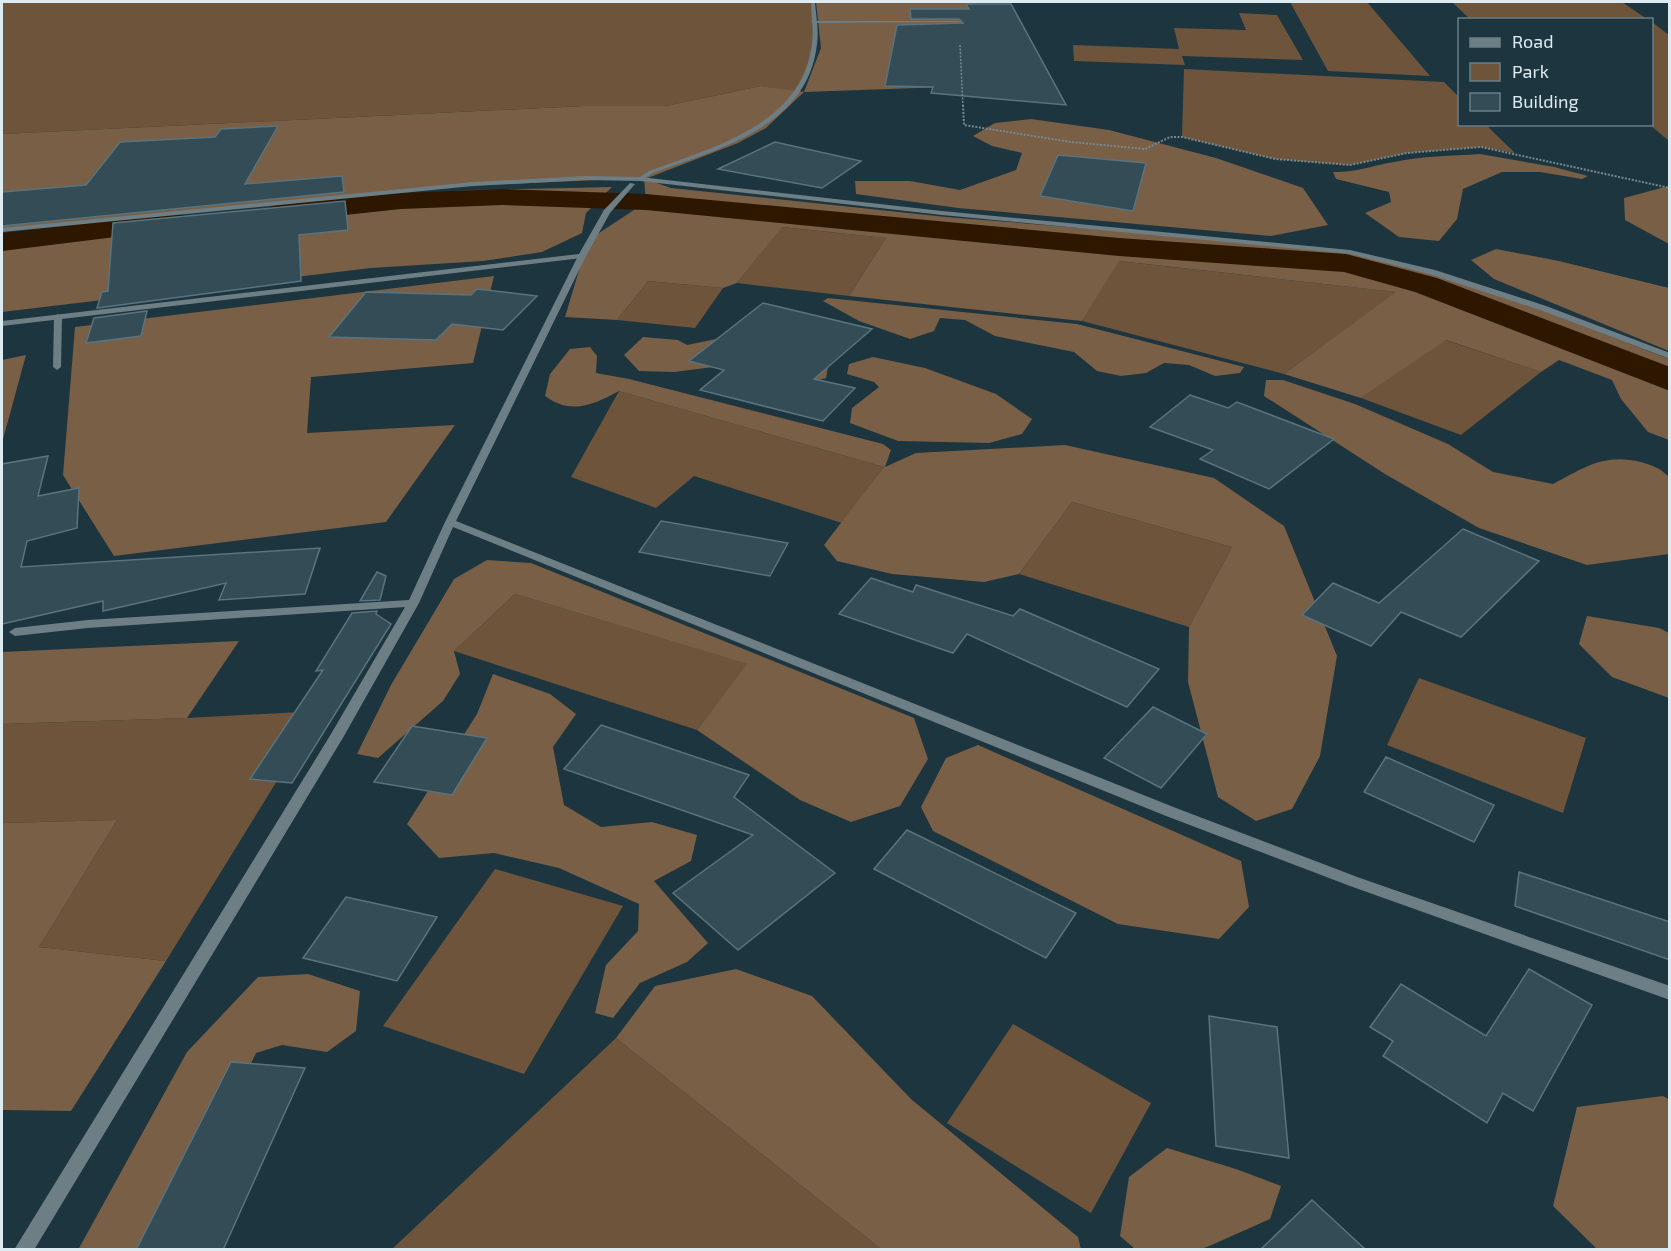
<svg xmlns="http://www.w3.org/2000/svg" width="1671" height="1251" font-family="'Exo 2',sans-serif">
  <rect width="100%" height="100%" fill="#1d353f"/>
  <!-- green -->
  <g fill="#6d543b">
    <polygon points="2,2 811,2 815,48 798,92 761,86 666,106 584,106 2,134"/>
    <polygon points="1290,2 1367,2 1430,76 1328,71"/>
    <polygon points="1452,2 1622,2 1647,19 1470,19"/>
    <polygon points="1239,13 1277,15 1303,60 1182,56 1185,65 1074,61 1073,45 1179,49 1174,28 1246,30"/>
    <polygon points="1652,22 1669,35 1669,141 1650,125"/>
    <polygon points="1184,69 1444,82 1459,97 1460,124 1486,125 1515,153 1481,147 1407,153 1350,165 1275,159 1182,137"/>
    <polygon points="781,227 886,238 849,296 737,283"/>
    <polygon points="1118,261 1397,292 1284,374 1082,321"/>
    <polygon points="648,281 723,288 695,328 617,320"/>
    <polygon points="1445,340 1541,372 1461,435 1361,398"/>
    <polygon points="619,391 884,467 842,523 694,476 656,508 571,477"/>
    <polygon points="1072,502 1232,547 1189,627 1019,574"/>
    <polygon points="515,594 748,664 697,730 454,651"/>
    <polygon points="1419,678 1586,738 1563,813 1387,745"/>
    <polygon points="320,711 166,961 39,947 117,820 2,823 2,724 187,718"/>
    <polygon points="495,869 623,906 524,1074 383,1026"/>
    <polygon points="1013,1024 1151,1103 1091,1213 947,1123"/>
    <polygon points="616,1038 881,1249 391,1250"/>
  </g>
  <!-- forest -->
  <g fill="#795f45">
    <polygon points="816,2 974,2 973,86 804,92 766,128 738,143 645,179 671,188 946,217 1318,247 1400,262 1484,288 1669,359 1669,440 1648,432 1621,399 1612,380 1559,360 1541,372 1446,340 1361,398 1284,374 1396,292 1119,261 1082,321 849,296 886,238 782,227 737,283 723,288 648,281 617,320 565,317 583,257 593,237 646,202 644,178 418,188 2,231 2,134 584,106 666,106 761,86 804,92 821,48"/>
    <polygon points="1031,119 1109,130 1216,158 1303,188 1328,225 1271,236 958,208 856,194 855,181 910,181 960,190 1016,170 1022,153 992,146 973,136 995,123"/>
    <path d="M1480 154 1554 167 1588 176 1582 179 1540 172H1502L1463 189 1457 219 1439 241 1399 237 1365 213 1391 202 1389 192 1336 179 1333 172C1359 172 1370 166 1394 162 1422 156 1451 156 1480 154Z"/>
    <polygon points="612,187 586,213 582,233 542,252 483,261 371,268 2,312 2,236 332,202 471,190"/>
    <polygon points="1665,187 1669,188 1669,244 1625,220 1624,198"/>
    <polygon points="1496,249 1559,261 1669,288 1669,351 1494,279 1471,260"/>
    <polygon points="494,276 473,363 311,377 307,433 455,425 386,522 114,556 63,475 75,327"/>
    <polygon points="828,298 1077,324 1244,367 1240,373 1215,376 1189,365 1164,363 1146,373 1121,376 1097,371 1074,352 995,336 965,320 940,318 934,331 910,339 859,321 823,301"/>
    <polygon points="741,334 829,361 826,378 805,384 761,361 674,372 639,371 624,355 643,337 678,340 687,345"/>
    <path d="M590 347 597 356 596 373 629 379 883 444 891 450 885 467 916 453 1065 445 1214 478 1284 526 1337 656 1320 756 1292 809 1256 821 1218 797 1188 682 1189 627 1232 547 1072 502 1019 574 984 582 892 574 837 561 824 545 884 467 619 391C594 405 570 415 545 396L550 374 570 349Z"/>
    <polygon points="26,355 2,443 2,360"/>
    <polygon points="873,357 925,368 996,394 1032,419 1022,434 989,443 898,441 850,423 852,408 879,387 874,382 847,374 849,364"/>
    <path d="M1266 380H1283L1355 404 1448 444 1493 472 1553 484C1585 467 1604 453 1641 462 1654 466 1660 468 1669 477V554L1587 565 1479 528 1385 474 1264 396Z"/>
    <polygon points="487,560 531,563 914,718 928,759 900,806 851,822 800,800 697,730 747,664 515,594 454,651 460,674 443,701 378,758 357,754 391,685 454,579"/>
    <polygon points="1587,616 1659,628 1669,633 1669,698 1612,677 1579,644"/>
    <polygon points="239,641 187,718 2,724 2,652"/>
    <polygon points="493,674 550,694 576,714 553,747 564,805 601,827 652,822 697,835 691,861 654,881 708,943 687,962 640,983 613,1018 595,1013 606,965 638,931 639,904 559,868 494,853 439,858 407,824 477,714"/>
    <polygon points="978,745 1241,861 1249,907 1219,939 1118,924 933,831 921,807 946,758"/>
    <polygon points="117,820 39,947 166,961 71,1111 2,1110 2,823"/>
    <polygon points="736,969 812,996 911,1099 1078,1237 1081,1249 881,1249 616,1038 655,986"/>
    <polygon points="308,974 360,991 356,1031 327,1052 282,1045 256,1053 161,1249 78,1250 187,1052 258,977"/>
    <polygon points="1663,1096 1670,1100 1669,1249 1597,1249 1553,1206 1577,1107"/>
    <polygon points="1167,1148 1236,1169 1281,1186 1270,1219 1207,1247 1197,1250 1135,1249 1120,1236 1129,1177"/>
  </g>
  <g fill="none" stroke-linecap="round" stroke-linejoin="round">
    <!-- canal -->
    <g fill="#2d1700" fill-rule="evenodd">
      <polygon points="502,189 646,194 1119,238 1346,254 1437,278 1670,367 1670,391 1415,292 1344,272 1119,256 646,210 502,205 401,209 280,222 270,219 266,213 270,207 280,204 401,193"/>
      <polygon points="178,213 188,216 193,222 188,228 2,251 2,233"/>
    </g>
  </g>
  <!-- building -->
  <g fill="#334c56" stroke="#59747e" stroke-width="1.5">
    <polygon points="966,4 1011,4 1066,105 931,93 933,87 885,86 897,25 963,23 959,19 911,19 910,9 969,9"/>
    <polygon points="278,126 245,184 342,176 344,192 2,226 2,192 86,185 120,142 215,137 221,129"/>
    <polygon points="775,142 861,161 822,188 718,169"/>
    <polygon points="1058,155 1146,163 1133,211 1040,196"/>
    <polygon points="345,201 348,230 299,235 301,281 97,308 102,292 108,291 113,223"/>
    <polygon points="477,289 537,296 503,330 452,324 436,340 329,337 366,292 471,295"/>
    <polygon points="763,303 872,329 814,379 855,388 823,421 700,390 724,370 689,361"/>
    <polygon points="147,311 141,336 86,343 94,318"/>
    <polygon points="1190,395 1228,408 1237,402 1334,439 1269,489 1200,459 1213,450 1150,427"/>
    <polygon points="48,456 38,496 79,488 77,528 27,541 21,567 320,548 305,594 219,600 226,583 103,611 103,601 2,624 2,464"/>
    <polygon points="661,521 788,543 770,576 639,552"/>
    <polygon points="1463,529 1539,561 1461,637 1401,612 1371,646 1302,615 1333,583 1379,603"/>
    <polygon points="377,572 386,576 380,600 360,601"/>
    <polygon points="871,578 913,592 916,585 1013,616 1020,609 1159,669 1127,707 967,634 953,653 839,614"/>
    <polygon points="377,611 376,614 391,624 292,783 250,779 323,670 316,671 352,613"/>
    <polygon points="1153,707 1207,734 1161,788 1104,758"/>
    <polygon points="601,725 749,775 734,797 835,873 738,950 673,893 753,835 564,769"/>
    <polygon points="412,726 487,738 452,795 374,782"/>
    <polygon points="1386,757 1494,805 1474,842 1364,792"/>
    <polygon points="907,830 1076,913 1046,958 874,869"/>
    <polygon points="1519,872 1670,922 1670,960 1515,906"/>
    <polygon points="346,897 437,917 397,981 303,958"/>
    <polygon points="1529,969 1592,1005 1533,1111 1503,1093 1487,1123 1383,1056 1393,1041 1370,1027 1401,984 1486,1036"/>
    <polygon points="1209,1016 1277,1027 1289,1158 1216,1146"/>
    <polygon points="231,1062 305,1068 223,1250 136,1250"/>
    <polygon points="1312,1200 1366,1250 1260,1250"/>
  </g>
  <g fill="none" stroke-linecap="round" stroke-linejoin="round">
    <!-- path-far1 -->
    <g stroke="#758991" stroke-width="1.5" stroke-dasharray="2 1.5" stroke-linecap="butt">
      <polyline points="973,2 1070,2"/>
      <polyline points="960,45 963,107"/>
    </g>
    <!-- path -->
    <polyline stroke="#758991" stroke-width="2" stroke-dasharray="2 1.5" stroke-linecap="butt" points="963,105 964,125 1071,142 1145,149 1170,137 1182,137 1275,159 1350,165 1407,153 1481,147 1670,188"/>
    <!-- service -->
    <g fill="#6d7e85" fill-rule="evenodd">
      <polygon points="811,21 959,21 961,22 813,23"/>
      <polygon points="586,176 640,177 942,211 1350,250 1435,270 1546,306 1670,353 1670,359 1540,310 1429,274 1350,254 942,215 640,181 586,180 473,186 2,232 2,228 473,182"/>
      <polygon points="579,254 586,256 456,521 1176,808 1360,878 1670,986 1670,1000 1350,886 1166,816 453,527 419,603 344,736 34,1250 14,1250 331,734 405,607 88,628 15,636 9,632 15,628 88,620 409,600 445,522"/>
      <polygon points="58,314 62,317 61,367 57,370 53,367 54,317"/>
    </g>
    <!-- tertiary -->
    <g fill="#6d7e85" fill-rule="evenodd">
      <path d="M811 2H815C816 16 819 30 817 44 808 127 719 149 653 173L642 180H638V178L649 171C713 147 803 125 812 43 814 30 811 16 811 2Z"/>
      <polygon points="630,183 635,184 610,213 586,256 582,258 2,326 2,321 579,254 604,210"/>
    </g>
  </g>
  <!-- border -->
  <rect width="1671" height="1251" fill="none" stroke="#ddebf2" stroke-width="6"/>
  <!-- legend -->
  <rect x="1458" y="18" width="195" height="108" fill="#1d353f" stroke="#6a7e87" stroke-width="1.5"/>
  <rect x="1470" y="38" width="30" height="9" fill="#6d7e85" stroke="#6a7e87" stroke-width="1.5"/>
  <text x="1512" y="48" font-size="18" fill="#ddebf2">Road</text>
  <rect x="1470" y="63" width="30" height="18" fill="#6d543b" stroke="#6a7e87" stroke-width="1.5"/>
  <text x="1512" y="78" font-size="18" fill="#ddebf2">Park</text>
  <rect x="1470" y="93" width="30" height="18" fill="#334c56" stroke="#6a7e87" stroke-width="1.5"/>
  <text x="1512" y="108" font-size="18" fill="#ddebf2">Building</text>
</svg>
